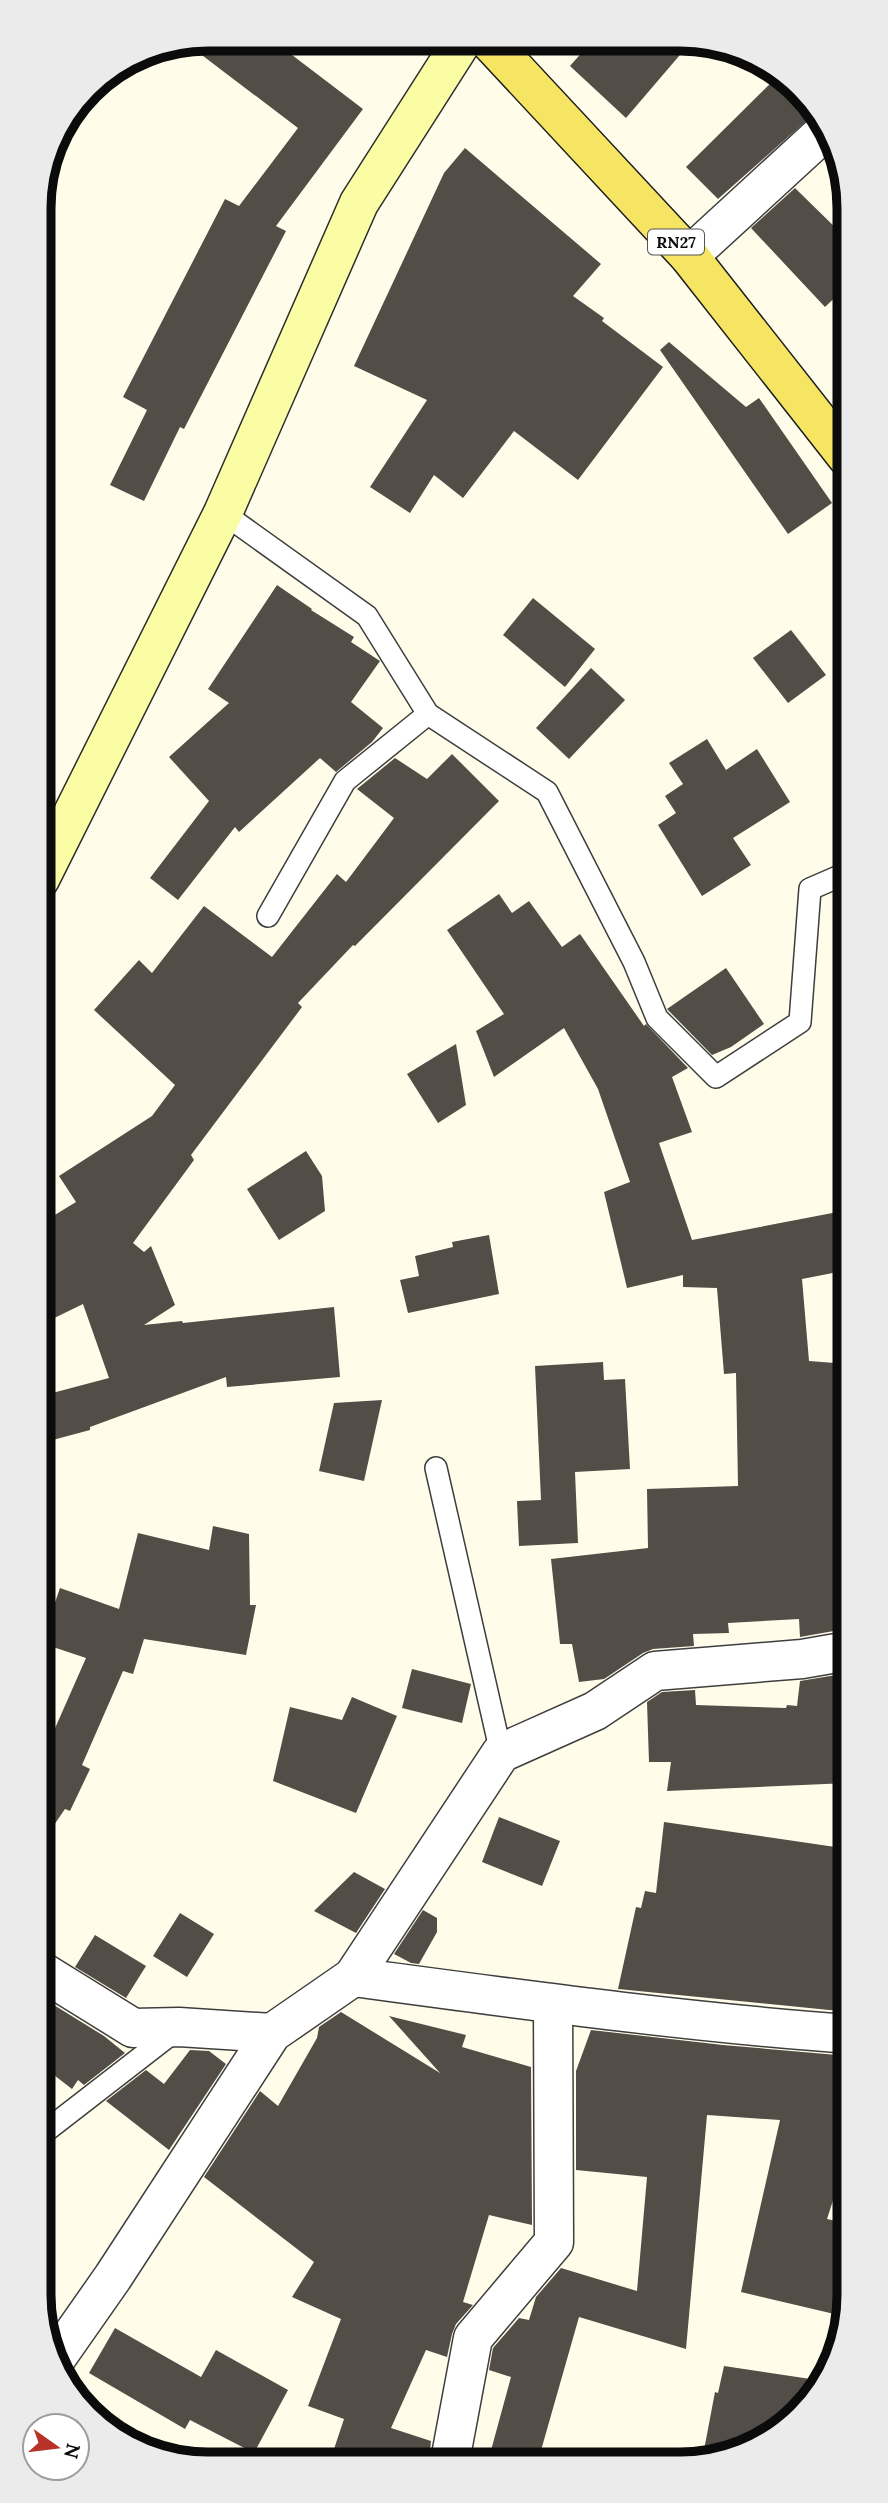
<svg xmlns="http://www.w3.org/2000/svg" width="888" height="2503" font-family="Lora,serif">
  <rect width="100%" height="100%" fill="#fffde9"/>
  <!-- building -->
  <g fill="#534d47">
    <polygon points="208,38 271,39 363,109 276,226 286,231 184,429 180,427 144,501 110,485 147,410 123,397 225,199 239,206 298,128 186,43"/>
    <polygon points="592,41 608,41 691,42 626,118 570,66"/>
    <polygon points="778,76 800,88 814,114 718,199 686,167"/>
    <polygon points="465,148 601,264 573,296 604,318 602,321 663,367 578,480 514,431 463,498 434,475 410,513 370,487 427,400 354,366 444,173"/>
    <polygon points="795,188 846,238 846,287 825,307 751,228"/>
    <polygon points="669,342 746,407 759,398 832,503 788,534 660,350"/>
    <polygon points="277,585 312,609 311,610 354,637 351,642 380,661 351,702 383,728 372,742 336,772 320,758 239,832 235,827 178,900 150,878 209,801 169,757 229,703 208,689"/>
    <polygon points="533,598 595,649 565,687 503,635"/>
    <polygon points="791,630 826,675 788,703 753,658"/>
    <polygon points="591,668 625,700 569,759 536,728"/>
    <polygon points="707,739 726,770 757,749 790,802 733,838 751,865 702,896 658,825 676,813 665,796 683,784 669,763"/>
    <polygon points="452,754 499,801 355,946 353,945 298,1003 302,1007 191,1155 194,1160 133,1243 144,1252 151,1246 175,1305 144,1325 182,1321 183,1323 334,1307 340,1377 227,1387 226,1377 90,1427 90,1430 49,1441 41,1405 41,1396 109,1378 83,1304 40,1325 40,1224 76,1202 59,1176 152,1116 175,1085 94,1010 139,960 152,973 204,906 272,957 337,874 346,882 394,818 357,789 395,758 427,779"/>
    <polygon points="499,894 512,913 529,901 562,947 580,934 644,1026 646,1024 688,1068 672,1077 692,1132 659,1143 692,1240 848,1210 848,1270 802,1279 809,1361 848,1364 848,1515 834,1515 845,1629 800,1637 799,1619 728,1623 729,1633 693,1634 694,1646 653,1649 643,1653 604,1679 579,1682 572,1644 560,1644 551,1559 648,1548 647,1489 738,1486 736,1373 724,1374 717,1288 683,1287 683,1275 627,1288 604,1192 630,1182 598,1089 564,1028 494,1077 476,1031 504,1014 447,930"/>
    <polygon points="726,968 764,1024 731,1047 712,1055 667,1009"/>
    <polygon points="456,1044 466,1105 438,1123 407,1074"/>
    <polygon points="306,1151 322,1176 325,1211 279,1240 247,1189"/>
    <polygon points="489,1235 499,1294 408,1313 400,1280 419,1276 415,1256 453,1247 452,1242"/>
    <polygon points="603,1362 604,1380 625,1379 630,1469 575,1472 578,1543 519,1546 517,1501 541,1500 535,1366"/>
    <polygon points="382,1400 364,1481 319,1471 334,1403"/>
    <polygon points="213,1526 249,1534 250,1605 256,1605 246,1655 144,1639 133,1674 123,1671 82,1765 90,1769 70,1811 65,1809 41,1844 41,1760 86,1658 41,1643 60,1588 119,1609 138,1533 209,1550"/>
    <polygon points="412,1669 471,1684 462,1723 402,1708"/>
    <polygon points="848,1673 848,1783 667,1791 671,1762 649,1762 647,1702 662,1692 695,1690 696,1705 786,1708 787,1705 797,1706 800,1681"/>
    <polygon points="352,1697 397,1716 356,1813 273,1781 290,1707 342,1720"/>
    <polygon points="499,1817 560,1841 542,1886 482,1862"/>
    <polygon points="664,1822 849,1849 849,2012 618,1989 636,1907 641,1908 645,1891 656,1893"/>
    <polygon points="354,1872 385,1889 356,1933 314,1911"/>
    <polygon points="423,1910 437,1918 437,1932 419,1964 411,1963 394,1954"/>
    <polygon points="180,1913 214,1934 187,1977 153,1956"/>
    <polygon points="95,1935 146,1966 126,1998 75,1967"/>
    <polygon points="41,1997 104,2036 125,2053 84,2085 78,2080 72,2089 41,2065"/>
    <polygon points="341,2012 440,2073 389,2016 466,2035 462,2047 531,2067 532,2225 489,2215 463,2302 473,2305 456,2324 452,2334 447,2357 426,2350 391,2428 431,2441 429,2461 330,2461 344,2419 308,2406 341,2319 292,2297 314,2262 204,2177 260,2091 278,2106 317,2038 319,2027"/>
    <polygon points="591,2030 723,2045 849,2056 849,2072 834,2153 847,2157 827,2219 849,2224 849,2306 847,2317 741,2292 780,2120 707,2115 686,2349 579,2317 538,2461 509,2461 490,2454 511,2377 489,2370 493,2348 519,2318 529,2320 536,2297 561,2268 637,2291 647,2177 576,2170 576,2071"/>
    <polygon points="190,2050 209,2051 226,2064 169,2150 106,2101 146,2070 164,2084"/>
    <polygon points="115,2328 201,2377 216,2350 288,2390 254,2453 190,2420 185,2429 89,2373"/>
    <polygon points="724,2366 824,2381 808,2406 765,2442 730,2455 704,2450 715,2392 718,2393"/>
  </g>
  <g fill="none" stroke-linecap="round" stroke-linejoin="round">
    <defs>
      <g id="lane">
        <polyline points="223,513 367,616 428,714 547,792 634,962 657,1018 716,1077 800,1022 810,889 847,873"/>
        <polyline points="268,916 345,781 428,714"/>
        <polyline points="436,1468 501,1753"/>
        <polyline points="42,2134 175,2031"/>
      </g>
      <g id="street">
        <polyline points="689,256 824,132"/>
        <polyline points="41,1971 133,2028 179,2027 272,2033"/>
        <path d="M353 1977C518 1999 683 2022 849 2034"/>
        <polyline points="57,2357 113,2277 272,2033 353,1977 501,1753 595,1711 655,1671 802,1659 848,1651"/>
        <polyline points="450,2461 473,2338 554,2242 553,2004"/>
      </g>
      <polyline id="secondary" points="40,879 223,513 359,203 463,40"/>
      <polyline id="primary" points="488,40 689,256 847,457"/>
    </defs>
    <!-- lane casing -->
    <use href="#lane" stroke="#3e3e3e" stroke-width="24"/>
    <!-- street casing -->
    <use href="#street" stroke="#3e3e3e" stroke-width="41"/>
    <!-- secondary casing -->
    <use href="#secondary" stroke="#2d2d2d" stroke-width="41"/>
    <!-- primary casing -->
    <use href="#primary" stroke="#1c1c1c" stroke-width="41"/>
    <!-- lane -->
    <use href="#lane" stroke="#fff" stroke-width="21"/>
    <!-- street -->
    <use href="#street" stroke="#fff" stroke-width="38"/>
    <!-- secondary -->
    <use href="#secondary" stroke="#fbfda5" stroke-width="38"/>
    <!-- primary -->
    <use href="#primary" stroke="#f6e562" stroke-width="38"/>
  </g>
  <g text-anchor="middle" stroke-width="7" stroke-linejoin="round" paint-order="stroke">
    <!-- shield labels -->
    <rect fill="#fff" stroke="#545454" stroke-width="2" x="648" y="229.5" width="56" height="25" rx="5"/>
    <g font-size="16" font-weight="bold" fill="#0b0b0b">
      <text x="676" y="248">RN27</text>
    </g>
  </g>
  <!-- crop -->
  <path d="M0 0H888V2503H0ZM208 51H680A157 157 0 0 1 837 208V2295A157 157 0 0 1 680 2452H208A157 157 0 0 1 51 2295V208A157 157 0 0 1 208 51Z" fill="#ebebeb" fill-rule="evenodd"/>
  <path fill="none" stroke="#0b0b0b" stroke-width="9" d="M208 51H680A157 157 0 0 1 837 208V2295A157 157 0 0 1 680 2452H208A157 157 0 0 1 51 2295V208A157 157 0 0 1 208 51Z"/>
  <!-- north arrow -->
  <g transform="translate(56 2447) rotate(104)"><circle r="33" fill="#ffffff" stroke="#9d9d9d" stroke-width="2"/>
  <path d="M0-5L12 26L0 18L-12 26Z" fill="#b73327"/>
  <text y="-10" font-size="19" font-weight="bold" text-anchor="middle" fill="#0b0b0b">N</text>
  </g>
</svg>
